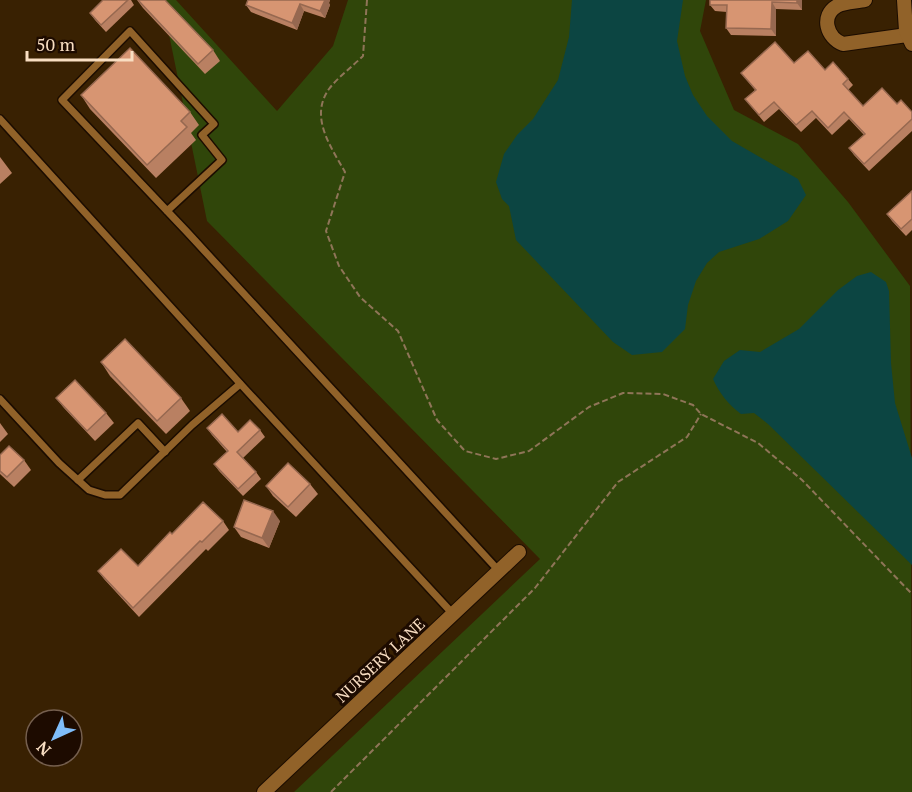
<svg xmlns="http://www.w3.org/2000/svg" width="912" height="792" font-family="'PT Serif',serif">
  <rect width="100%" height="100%" fill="#392102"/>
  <!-- green -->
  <polygon fill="#30460a" points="162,0 176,0 277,111 333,46 348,0 706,0 700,31 734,110 798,144 848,202 910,286 912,792 294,792 540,559 207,221"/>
  <!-- water -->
  <g fill="#0c4542">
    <polygon points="572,0 683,0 677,41 685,76 693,95 707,116 732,141 798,179 806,195 788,221 759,239 719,252 707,263 696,281 688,305 685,329 662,352 632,355 613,342 516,240 509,206 502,199 496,182 504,154 517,135 533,119 558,80 569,37"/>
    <path d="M871 272 886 282 889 291 891 363 895 403 912 458V565L768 424 754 413 741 414C728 404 720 394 713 379L724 361 740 350 760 352 799 329 838 290 857 276Z"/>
  </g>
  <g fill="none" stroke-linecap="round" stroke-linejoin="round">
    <defs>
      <g id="service">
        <polyline points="0,119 246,390 453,614"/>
        <polyline points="167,211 222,160 202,135 214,124 130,31 62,100 188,233 499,571"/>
        <polyline points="0,399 59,463 89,490 105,495 120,495 192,425 240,384"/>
        <polyline points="78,480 138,423 165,452"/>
      </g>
      <g id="minor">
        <path d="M865 0C857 2 844 2 837 6 820 16 827 38 843 44L907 35"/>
        <polyline points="904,0 906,31 912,44"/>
        <polyline points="264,792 519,552"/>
      </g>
    </defs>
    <!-- service casing -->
    <use href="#service" stroke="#1b0c00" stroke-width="10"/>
    <!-- minor casing -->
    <use href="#minor" stroke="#1b0c00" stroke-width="16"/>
    <!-- path -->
    <g stroke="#8f7558" stroke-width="2" stroke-dasharray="6 3" stroke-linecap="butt">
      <path d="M367 0 363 56C353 66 338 77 329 89 309 117 331 147 345 172L326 231 339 266 360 297 398 331 437 420 465 451 496 459 529 451 589 407 623 393 663 394 693 405 701 414 758 443 802 480 912 594"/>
      <polyline points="331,792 535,588 618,482 687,437 701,414"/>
    </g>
    <!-- service -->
    <use href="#service" stroke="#916229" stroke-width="7"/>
    <!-- minor -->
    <use href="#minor" stroke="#916229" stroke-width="14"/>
  </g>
  <!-- wall -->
  <g fill="#b98062">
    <polygon points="103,0 131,0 134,5 106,32 95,20 90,13"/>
    <polygon points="137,0 213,50 220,61 205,74 143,8"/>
    <polygon points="248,0 330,0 329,3 330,5 325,18 304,11 297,30 251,12 246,5"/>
    <polygon points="802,0 802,10 776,9 776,36 731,35 726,28 727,12 715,11 710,5"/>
    <polygon points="794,63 825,70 848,79 853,85 848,90 863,106 897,104 912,112 912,131 869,171 854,155 849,148 864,135 849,119 832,135 816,118 801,132 779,109 764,122 745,99 755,90 741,73"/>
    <polygon points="81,95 190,112 199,125 191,133 196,140 156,178 90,109"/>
    <polygon points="0,157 12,173 0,184"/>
    <polygon points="912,191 912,230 906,236 892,221 887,214"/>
    <polygon points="101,362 181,398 190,411 166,434 110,376"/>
    <polygon points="56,398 106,413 114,423 95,441 64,408"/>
    <polygon points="0,423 8,434 0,442"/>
    <polygon points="207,428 238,432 260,430 265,437 243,458 256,472 261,479 243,496 219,471 214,464 227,452 212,435"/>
    <polygon points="0,455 24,460 31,470 14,487 0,474"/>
    <polygon points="310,484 318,494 296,517 273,496 266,486"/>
    <polygon points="223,521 229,530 208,551 206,549 139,617 104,579 98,571 138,566 172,534"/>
    <polygon points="280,521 269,548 241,537 234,527"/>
  </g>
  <!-- shaded-wall -->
  <g fill="#966850">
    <polygon points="325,0 330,0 329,3 330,5 325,18 320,11"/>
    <polygon points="797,0 802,0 802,10 797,3"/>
    <polygon points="772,2 776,9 776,36 771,29"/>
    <polygon points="300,4 304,11 297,30 292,23"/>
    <polygon points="273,511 280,521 269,548 262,538"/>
  </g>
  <!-- building -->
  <g fill="#d79572" stroke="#966850" stroke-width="1.5">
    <polygon points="103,0 128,0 101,25 90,13"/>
    <polygon points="138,0 165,0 213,50 198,64"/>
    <polygon points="248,0 325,0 320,11 300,4 292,23 246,5"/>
    <polygon points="710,0 797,0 797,3 772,2 771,29 726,28 727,5 710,5"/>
    <polygon points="775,42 794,63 808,51 825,70 833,62 848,79 843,84 863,106 882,88 897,104 901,100 912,112 912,119 864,164 849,148 865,134 844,112 828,128 812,111 796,125 774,102 759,115 745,99 756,90 741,73"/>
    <polygon points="130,48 190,112 181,121 187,127 147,165 81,95"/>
    <polygon points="912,191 912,219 901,229 887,214"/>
    <polygon points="125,339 181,398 157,421 101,362"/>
    <polygon points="75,380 106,413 87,431 56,398"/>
    <polygon points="222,414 238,432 250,420 260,430 237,452 256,472 238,489 214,464 228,451 207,428"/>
    <polygon points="9,446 24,460 7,477 0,471 0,455"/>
    <polygon points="288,463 310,484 288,507 266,486"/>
    <polygon points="244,500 273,511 262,538 234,527"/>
    <polygon points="203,502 223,521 202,542 200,541 133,608 98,571 121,549 138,566 170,532 172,534"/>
  </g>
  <g text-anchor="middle" stroke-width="6" stroke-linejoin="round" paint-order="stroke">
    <!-- street labels -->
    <g font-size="16" fill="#f9dec2" stroke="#1d0b00">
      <text transform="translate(380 660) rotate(-43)" y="6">NURSERY LANE</text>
    </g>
  </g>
  <!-- north arrow -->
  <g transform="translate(54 738) rotate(225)"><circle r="28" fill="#1d0b00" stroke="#755f4e" stroke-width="1.5"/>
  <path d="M0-4.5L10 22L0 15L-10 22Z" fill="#7fbdf9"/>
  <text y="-9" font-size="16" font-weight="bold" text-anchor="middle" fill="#f9dec2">N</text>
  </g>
  <!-- scale -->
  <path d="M27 51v9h105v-9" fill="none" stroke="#f9dec2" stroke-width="3"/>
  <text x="36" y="51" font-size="18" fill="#f9dec2" stroke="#1d0b00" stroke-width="4.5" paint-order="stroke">50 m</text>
</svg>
